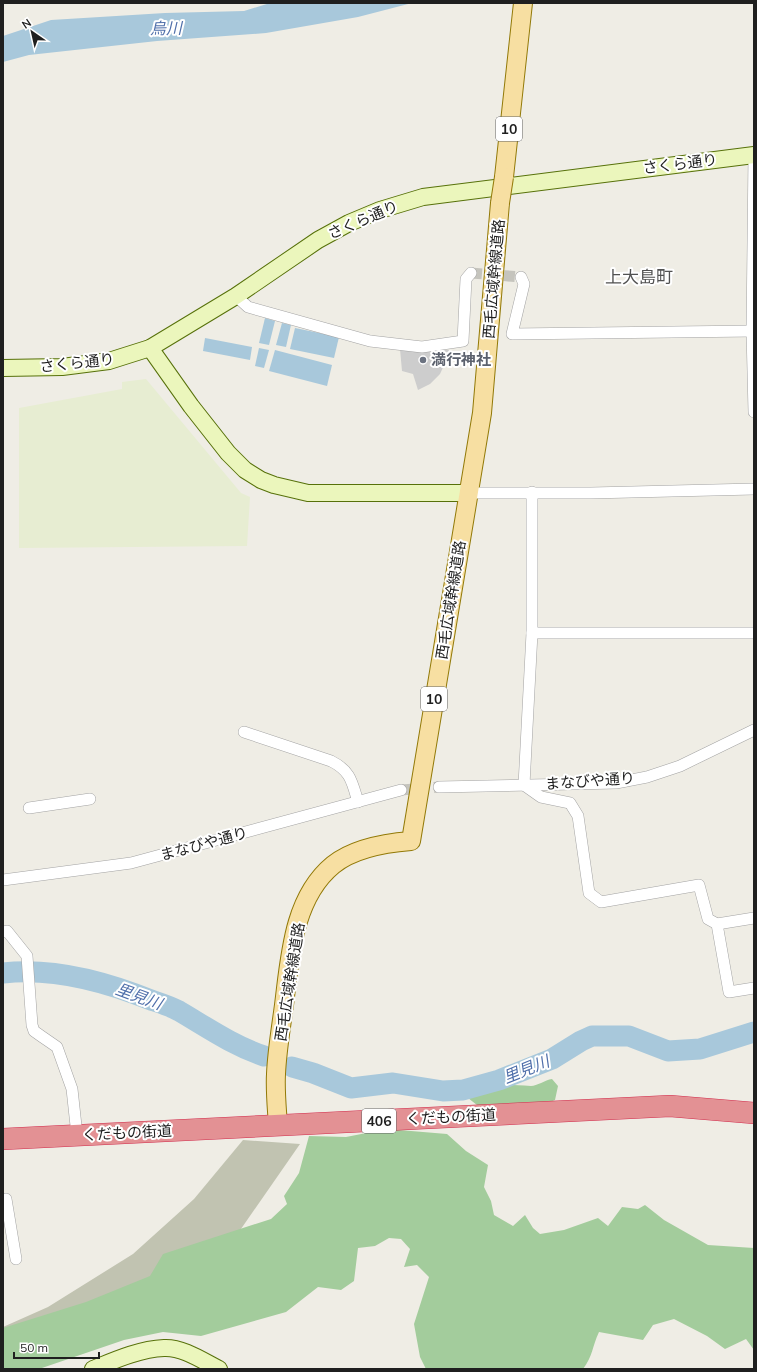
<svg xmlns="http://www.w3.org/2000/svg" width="757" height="1372" font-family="Mulish,'Noto Sans JP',sans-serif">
  <rect width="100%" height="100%" fill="#efede5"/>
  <!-- religious -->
  <polygon fill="#cdcdcd" points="400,349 423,350 451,350 440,374 430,384 418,390 413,374 402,371"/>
  <!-- construction -->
  <polygon fill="#c1c3b1" points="243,1140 300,1144 234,1239 3,1369 3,1327 48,1307 133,1254 194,1199"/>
  <!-- farmland -->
  <polygon fill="#e7edd2" points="146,379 241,493 250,497 247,546 19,548 19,408 122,389 122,382"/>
  <!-- forest -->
  <g fill="#a3cc9c">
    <path d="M552 1079 558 1086 555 1100 543 1105H477L468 1098V1092C495 1083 504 1084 531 1086 537 1086 545 1080 552 1079Z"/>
    <path d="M387 1129 447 1134 466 1151 488 1165 484 1187 491 1201 494 1215 513 1226 525 1215 533 1228 540 1234 564 1230 598 1218 608 1226 622 1207 638 1209 645 1205 664 1220 708 1245 754 1248V1350L746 1339 725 1349 707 1336 674 1319 653 1325 643 1340 599 1332C592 1347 593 1356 583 1369H426L420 1357 414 1324 429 1277 417 1265 404 1267 410 1249 401 1239 389 1238 375 1246 358 1248 354 1281 341 1290 318 1287 286 1312 201 1336 163 1332 124 1340 39 1369H3V1328L86 1302 150 1276 163 1254 271 1219 287 1204 284 1196 299 1173 309 1136 346 1137Z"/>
  </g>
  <!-- water -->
  <g fill="#a8c8db">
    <polygon points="270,3 412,3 358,17 266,33 157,41 29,55 3,62 3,36 51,20 165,13 244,11"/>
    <polygon points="265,318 275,321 269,345 259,343"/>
    <polygon points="282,323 291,325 286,347 276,345"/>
    <polygon points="295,328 339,337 334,358 290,349"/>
    <polygon points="205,338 252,347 250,360 203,351"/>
    <polygon points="259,348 269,350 264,368 255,366"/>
    <polygon points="275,350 332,365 327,386 269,371"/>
  </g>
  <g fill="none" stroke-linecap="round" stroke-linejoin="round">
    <!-- river -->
    <g stroke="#a8c8db" stroke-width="21">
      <path d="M3 973C53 967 104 981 151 1000 160 1003 170 1006 179 1011 208 1028 232 1045 264 1056"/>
      <polyline points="292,1067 313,1073 351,1088 393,1083 443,1091 463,1090 499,1080 552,1059 581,1041 592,1036 629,1036 668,1051 700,1049 754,1032"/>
    </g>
    <!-- street-tunnel -->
    <g stroke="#c5c4bd" stroke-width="11" stroke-dasharray="11 5.5" stroke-linecap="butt">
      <polyline points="471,273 521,277"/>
      <polyline points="401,790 439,787"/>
    </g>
    <defs>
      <g id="street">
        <polyline points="754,155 752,331 754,412"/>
        <polyline points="521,277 524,284 512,334 754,331"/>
        <polyline points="236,296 248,307 370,341 422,347 463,341 466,279 471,273"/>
        <polyline points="532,492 532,633 524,785 541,797 570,803 578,816 589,893 601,902 699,885 708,919 717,924 729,992 754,988"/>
        <polyline points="469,493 591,493 754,489"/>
        <polyline points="532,633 754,633"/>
        <path d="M244 732 331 761C351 771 352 782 358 802"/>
        <polyline points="439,787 616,783 647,777 680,766 754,730"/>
        <polyline points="29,808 90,799"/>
        <polyline points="3,880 131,863 401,790"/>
        <polyline points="717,924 754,918"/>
        <polyline points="3,932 7,931 27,956 32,1025 34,1031 41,1036 57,1047 72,1089 77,1135"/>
        <polyline points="6,1199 16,1259"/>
      </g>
      <g id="secondary">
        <polyline points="150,348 191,406 228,453 245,470 261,480 274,485 308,493 469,493"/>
        <polyline points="3,368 62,367 109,361 150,348 236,296 318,240 349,223 380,210 423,197 754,155"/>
        <path d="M93 1369C115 1360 140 1349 164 1348 183 1347 203 1361 219 1369"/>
      </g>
      <g id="primary">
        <polyline points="504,177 523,3"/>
        <path d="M278 1126C277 1109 275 1091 276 1074 277 1051 281 1028 284 1005 290 957 293 898 333 865 354 848 385 843 411 841L482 413 500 203"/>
      </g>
      <polyline id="highway" points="3,1139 670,1106 754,1113"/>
    </defs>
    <!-- street casing -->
    <use href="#street" stroke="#a3a3a3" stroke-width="12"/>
    <!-- secondary casing -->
    <use href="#secondary" stroke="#57710a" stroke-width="18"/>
    <!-- primary casing -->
    <use href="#primary" stroke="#927907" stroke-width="20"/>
    <!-- highway casing -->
    <use href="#highway" stroke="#d22d4d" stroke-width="22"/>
    <!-- street -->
    <use href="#street" stroke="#fff" stroke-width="11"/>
    <!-- secondary -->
    <use href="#secondary" stroke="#ebf6bc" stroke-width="16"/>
    <!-- primary -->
    <use href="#primary" stroke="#f7dfa2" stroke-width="18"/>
    <!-- highway -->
    <use href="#highway" stroke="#e39194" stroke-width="21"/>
    <defs>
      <polyline id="primary-bridge" points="500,203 504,177"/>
    </defs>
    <!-- primary-bridge casing -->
    <use href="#primary-bridge" stroke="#927907" stroke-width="20" stroke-linecap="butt"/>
    <!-- primary-bridge -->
    <use href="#primary-bridge" stroke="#f7dfa2" stroke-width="18"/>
  </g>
  <!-- markers -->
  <circle fill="#6b7280" stroke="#fff" stroke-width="1.5" cx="423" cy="360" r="4"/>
  <g text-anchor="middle" stroke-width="4" stroke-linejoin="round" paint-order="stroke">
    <!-- shield labels -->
    <g fill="#fff" stroke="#626262" stroke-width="1">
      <rect x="496" y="117" width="26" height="24" rx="3"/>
      <rect x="421" y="687" width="26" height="24" rx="3"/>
      <rect x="362" y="1109" width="34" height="24" rx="3"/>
    </g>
    <g font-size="14" font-weight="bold" fill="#1f1f1f">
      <text x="509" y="134">10</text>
      <text x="434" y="704">10</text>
      <text x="379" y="1126">406</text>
    </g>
    <!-- street labels -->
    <g font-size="15" fill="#1f1f1f" stroke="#fff">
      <text transform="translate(680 164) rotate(-7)" y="5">さくら通り</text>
      <text transform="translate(363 220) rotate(-23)" y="5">さくら通り</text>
      <text transform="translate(494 279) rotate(-85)" y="5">西毛広域幹線道路</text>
      <text transform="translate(77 363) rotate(-6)" y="5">さくら通り</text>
      <text transform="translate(451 600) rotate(-81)" y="5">西毛広域幹線道路</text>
      <text transform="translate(590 781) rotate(-4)" y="5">まなびや通り</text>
      <text transform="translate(204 844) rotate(-15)" y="5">まなびや通り</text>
      <text transform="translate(290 982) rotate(-81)" y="5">西毛広域幹線道路</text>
      <text transform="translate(451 1117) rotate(-3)" y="5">くだもの街道</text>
      <text transform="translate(127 1133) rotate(-3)" y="5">くだもの街道</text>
    </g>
    <!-- worship labels -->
    <g font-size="15" font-weight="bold" fill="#5b616d" stroke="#fff" text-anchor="start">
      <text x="431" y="365">満行神社</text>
    </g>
    <!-- water labels -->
    <g font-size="16" font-style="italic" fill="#4f6faa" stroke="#fff">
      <text transform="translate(166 28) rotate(-1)" y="6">烏川</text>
      <text transform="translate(139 996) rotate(20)" y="6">里見川</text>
      <text transform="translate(526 1069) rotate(-22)" y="6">里見川</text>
    </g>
    <!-- quarter labels -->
    <g font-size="17" fill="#525252" stroke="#fff">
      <text x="639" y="283">上大島町</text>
    </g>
  </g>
  <!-- border -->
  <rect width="757" height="1372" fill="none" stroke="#1f1f1f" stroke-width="8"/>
  <!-- north arrow -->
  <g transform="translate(32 32) rotate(326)" stroke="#ffffff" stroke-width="3" paint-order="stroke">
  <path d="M0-3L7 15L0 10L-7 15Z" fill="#1f1f1f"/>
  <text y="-6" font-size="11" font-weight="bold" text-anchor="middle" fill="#1f1f1f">N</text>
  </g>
  <!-- scale -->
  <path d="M14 1352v6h85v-6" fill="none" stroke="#1f1f1f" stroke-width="2"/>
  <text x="20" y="1352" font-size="12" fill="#1f1f1f" stroke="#ffffff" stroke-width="3" paint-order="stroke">50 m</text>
</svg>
